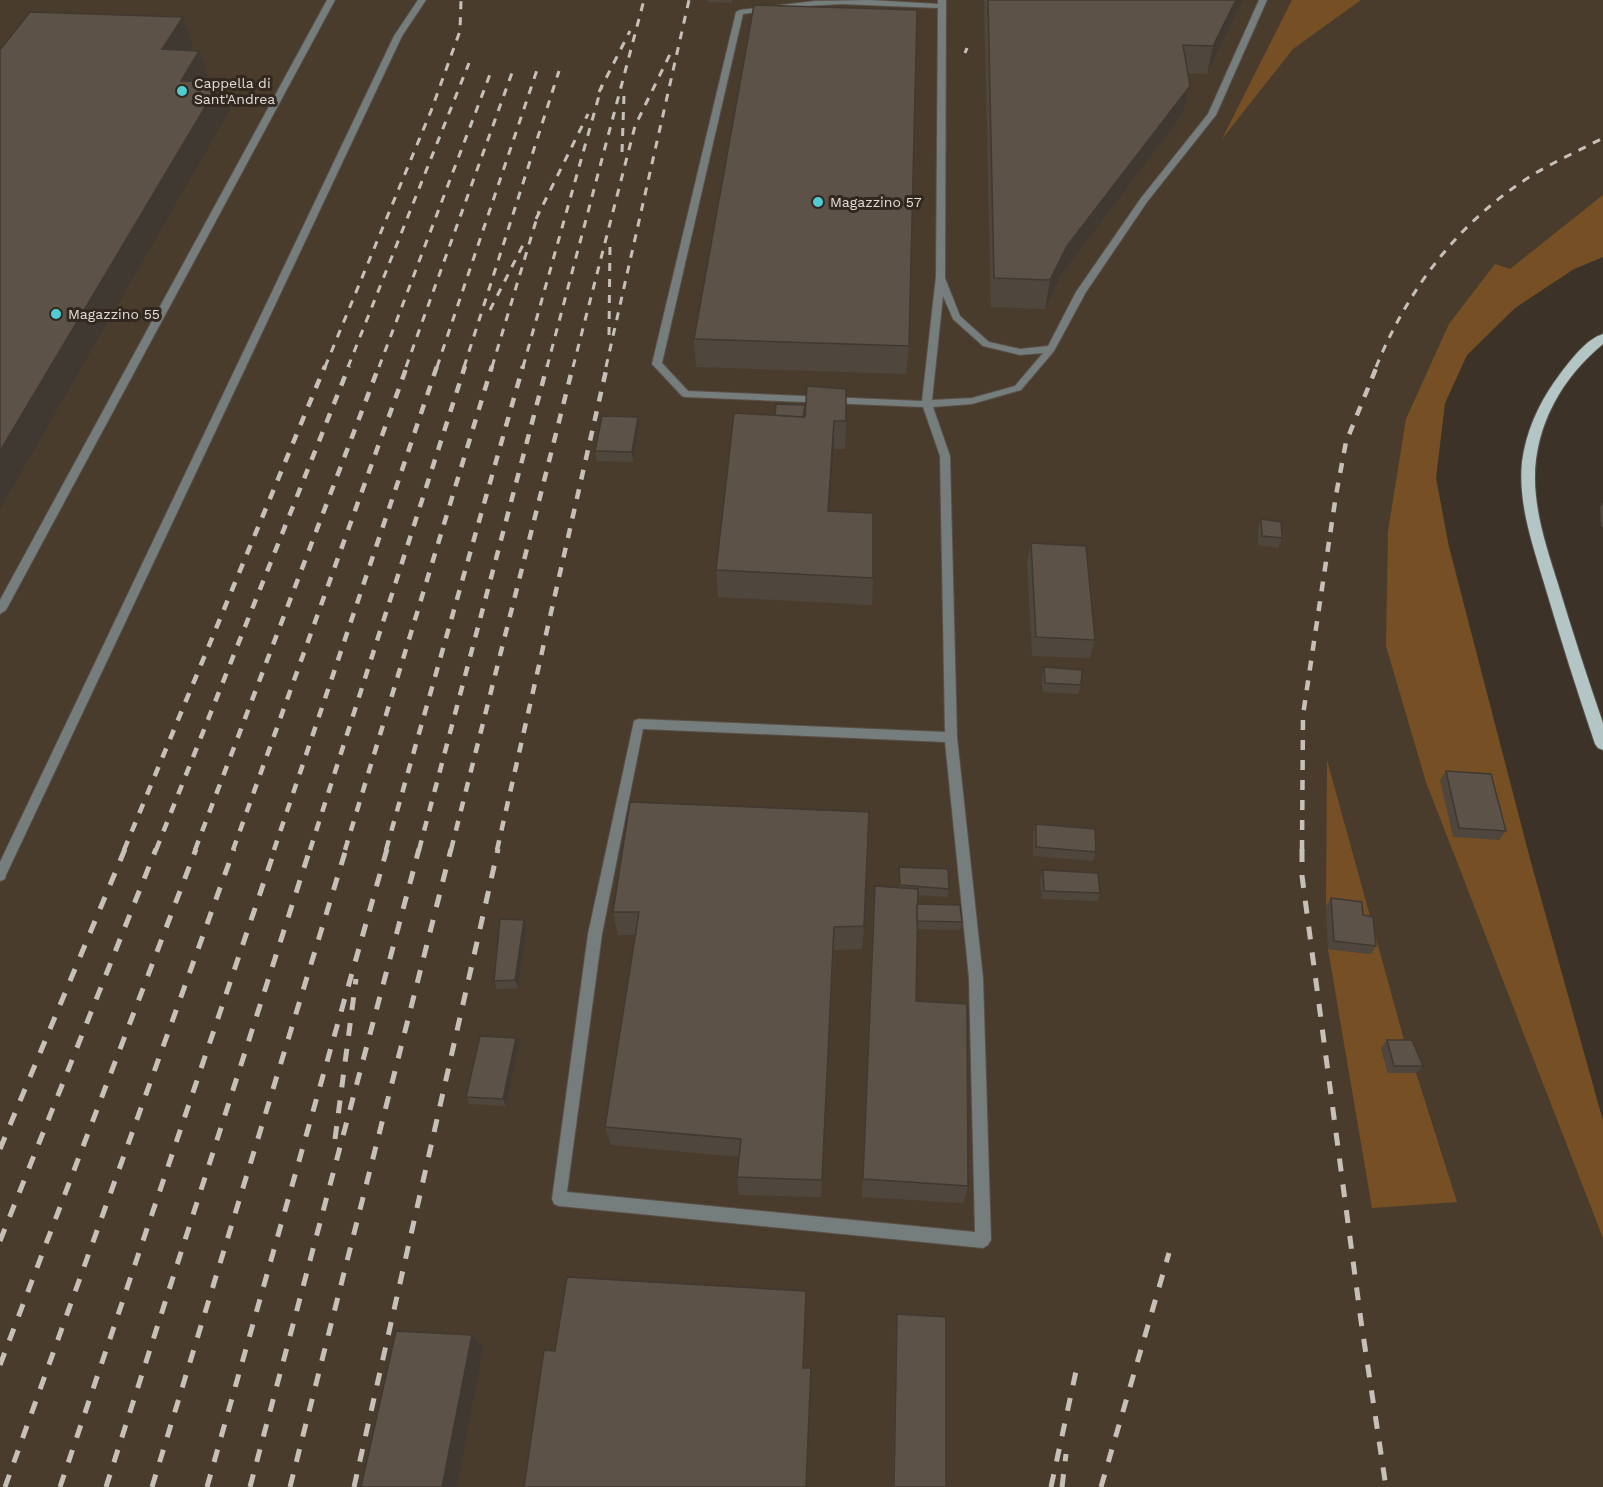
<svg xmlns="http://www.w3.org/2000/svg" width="1603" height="1487" font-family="'Work Sans',sans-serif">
  <rect width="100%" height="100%" fill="#3c3228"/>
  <!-- built -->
  <polygon fill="#4a3c2d" points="0,0 1603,0 1603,257 1574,269 1515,308 1467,355 1445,403 1436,478 1449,547 1530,859 1603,1121 1603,1487 0,1487"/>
  <!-- green -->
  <g fill="#765024">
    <polygon points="1292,0 1361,0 1293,49 1222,139"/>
    <polygon points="1603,195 1603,257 1574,269 1515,308 1467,355 1445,403 1436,478 1449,547 1530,859 1603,1121 1603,1238 1426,782 1386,646 1388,531 1406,419 1449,324 1495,264 1510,269"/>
    <polygon points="1327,760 1406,1047 1381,1048 1388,1073 1416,1073 1457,1202 1372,1208 1328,949 1370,954 1326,906"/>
  </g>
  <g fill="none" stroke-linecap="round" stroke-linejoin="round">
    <defs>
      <g id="minor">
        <polygon points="327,0 335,0 6,610 0,614 0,600"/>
        <polygon points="418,0 426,0 402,36 6,875 5,879 0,881 0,862 394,36"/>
        <path d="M870 0 938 4V0H946L945 278 960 316 989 342 1020 349 1048 346 1076 292 1141 198 1208 114 1259 0H1267L1216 115 1147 202 1086 292 1054 351 1021 390 972 404 933 407 950 456 957 737 983 978 991 1240 988 1245 983 1248 559 1206 554 1204 552 1199 588 934 634 721 638 719 945 732 940 456 923 407 685 397 682 396 652 364 736 12 740 10 815 1ZM841 4 938 8 936 276 922 401 688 391 662 363 743 14 790 7ZM943 296 953 319 983 346 1020 355 1043 353 1015 386 972 398 932 400ZM643 729 945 742 969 978 975 1232 567 1192 602 934Z"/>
      </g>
      <path id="primary" d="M1603 334V344C1558 381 1529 436 1536 496 1539 526 1549 555 1558 584 1572 630 1587 677 1603 723V750L1598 748 1595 744C1577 691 1560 637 1544 583 1532 543 1518 503 1522 462 1526 430 1541 399 1560 374 1570 361 1586 339 1603 334Z"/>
    </defs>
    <!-- minor casing -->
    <use href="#minor" stroke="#5a5047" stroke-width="2"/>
    <!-- primary casing -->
    <use href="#primary" stroke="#5a5047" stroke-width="2"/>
    <!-- minor -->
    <use href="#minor" fill="#757d7d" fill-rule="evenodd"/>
    <!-- primary -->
    <use href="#primary" fill="#b4c5c6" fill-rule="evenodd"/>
    <!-- rail-far2 -->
    <g stroke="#c6c0b9" stroke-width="3" stroke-dasharray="8 8" stroke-linecap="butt">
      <polyline points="965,53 967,48"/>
      <polyline points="599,92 630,31"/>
      <polyline points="622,152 624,95"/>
      <polyline points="536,219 588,114"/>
      <polyline points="490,310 524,243"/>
      <polyline points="609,335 610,242"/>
      <polyline points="325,367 431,111 460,31 461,0"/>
      <polyline points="348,367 469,63"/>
      <polyline points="379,367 492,69"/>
      <polyline points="406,367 513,70"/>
      <polyline points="437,367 537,70"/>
      <polyline points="464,367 559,71"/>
      <polyline points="492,367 539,211"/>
      <polyline points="523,367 602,85"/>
      <polyline points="547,367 644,0"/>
      <polyline points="573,367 635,126 673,48"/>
      <polyline points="606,367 689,0"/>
      <path d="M1376 367C1409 287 1460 220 1534 174 1556 161 1580 150 1603 138"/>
    </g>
    <!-- rail-far1 -->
    <g stroke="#c6c0b9" stroke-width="4.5" stroke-dasharray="10 10" stroke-linecap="butt">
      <polyline points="124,850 325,366"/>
      <polyline points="156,850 349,366"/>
      <polyline points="195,850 379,366"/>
      <polyline points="233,850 407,366"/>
      <polyline points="274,850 437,366"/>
      <polyline points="310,850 465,366"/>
      <polyline points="345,850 492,366"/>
      <polyline points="386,850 523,366"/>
      <polyline points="419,850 547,366"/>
      <polyline points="451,850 573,366"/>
      <polyline points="497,850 607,366"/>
      <polyline points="1302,850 1303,715 1336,495 1346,442 1377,366"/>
    </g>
    <!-- rail -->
    <g stroke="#c6c0b9" stroke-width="5" stroke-dasharray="13 13" stroke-linecap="butt">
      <polyline points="1302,849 1302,876 1361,1321 1386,1487"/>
      <polyline points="335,1139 356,979"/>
      <polyline points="0,1149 125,849"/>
      <polyline points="0,1241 156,849"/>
      <polyline points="0,1365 196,849"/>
      <polyline points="5,1487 234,849"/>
      <polyline points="60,1487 275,849"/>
      <polyline points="106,1487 310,849"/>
      <polyline points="152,1487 346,849"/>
      <polyline points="207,1487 387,849"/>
      <polyline points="250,1487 419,849"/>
      <polyline points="290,1487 451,849"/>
      <polyline points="354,1487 498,849"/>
      <polyline points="1051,1487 1078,1362"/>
      <polyline points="1062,1487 1066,1454"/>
      <polyline points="1101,1487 1169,1253"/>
    </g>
  </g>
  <!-- wall -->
  <g fill="#4f473d">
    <polygon points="707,0 732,0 732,3 707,2"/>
    <polygon points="984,0 1243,0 1207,74 1188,73 1190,86 1183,114 1062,274 1045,309 991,307"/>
    <polygon points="694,339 909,346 906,374 696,367"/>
    <polygon points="804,417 846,421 845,449 834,449 829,511 873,578 872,605 718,597 716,570"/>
    <polygon points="639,427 633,462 597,461 595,451"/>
    <polygon points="1603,503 1603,527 1601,526 1600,507"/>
    <polygon points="1261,519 1282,538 1278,548 1258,545 1258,529"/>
    <polygon points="1031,543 1095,640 1090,658 1032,656 1027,562"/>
    <polygon points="1044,667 1081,685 1078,694 1043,692 1042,677"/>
    <polygon points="1446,771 1506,831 1499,840 1453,837 1440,780"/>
    <polygon points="630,802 864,926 862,949 834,950 821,1197 739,1195 737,1177 739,1157 611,1145 605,1127 635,935 618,935 613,912"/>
    <polygon points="1036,824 1096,852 1093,861 1033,856 1033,833"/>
    <polygon points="899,867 949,889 947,897 917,895 917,904 962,922 960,930 917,929 916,1001 968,1186 963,1203 862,1197 873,910 875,886 899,888"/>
    <polygon points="1043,870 1100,893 1097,901 1042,899 1040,879"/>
    <polygon points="1331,898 1363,915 1376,946 1371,954 1328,949 1326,906"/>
    <polygon points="527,928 518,988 497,989 494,981"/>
    <polygon points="1387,1040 1423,1066 1416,1073 1388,1073 1381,1048"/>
    <polygon points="519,1046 506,1106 470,1104 466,1097"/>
    <polygon points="897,1314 946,1487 893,1487 896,1319"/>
  </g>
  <!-- shaded-wall -->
  <g fill="#403932">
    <polygon points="1236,0 1243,0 1207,74 1213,46"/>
    <polygon points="183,17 193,45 173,77 162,49"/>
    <polygon points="199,51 209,78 192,109 181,81"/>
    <polygon points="220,82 230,110 0,509 0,451"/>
    <polygon points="1190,86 1183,114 1062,274 1045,309 1050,280 1067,246"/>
    <polygon points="638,417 639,427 633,462 632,452"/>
    <polygon points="834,421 834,449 827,539 828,511"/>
    <polygon points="524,920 527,928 518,988 515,980"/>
    <polygon points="516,1038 519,1046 506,1106 503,1099"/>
    <polygon points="472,1335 483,1348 457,1487 442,1487"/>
  </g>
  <!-- building -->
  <g fill="#5c5247" stroke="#403932" stroke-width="1.5">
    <polygon points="988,0 1236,0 1213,46 1183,45 1190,86 1067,246 1050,280 994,278"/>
    <polygon points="754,5 917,10 909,346 694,339"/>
    <polygon points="30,12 183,17 162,49 199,51 181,81 220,82 0,451 0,50"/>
    <polygon points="807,386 846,389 846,421 834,421 828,511 873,513 873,578 716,570 734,413 805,417"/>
    <polygon points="776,404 805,405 803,417 775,415"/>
    <polygon points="602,416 638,417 632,452 595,451"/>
    <polygon points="1261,519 1281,522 1282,538 1262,536"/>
    <polygon points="1031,543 1086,546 1095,640 1036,637"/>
    <polygon points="1044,667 1082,670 1081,685 1045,683"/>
    <polygon points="1446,771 1491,774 1506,831 1459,828"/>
    <polygon points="630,802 869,812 864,926 834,927 822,1180 737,1177 741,1139 605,1127 639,912 613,912"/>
    <polygon points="1036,824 1095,829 1096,852 1036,847"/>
    <polygon points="899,867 948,869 949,889 900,885"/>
    <polygon points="1043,870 1098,873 1100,893 1044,891"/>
    <polygon points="875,886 918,889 916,1001 967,1004 968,1186 863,1179"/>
    <polygon points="1331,898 1362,902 1363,915 1373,917 1376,946 1334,941"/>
    <polygon points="917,904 960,905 962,922 917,921"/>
    <polygon points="500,919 524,920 515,980 494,981"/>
    <polygon points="480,1036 516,1038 503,1099 466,1097"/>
    <polygon points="1387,1040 1412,1040 1423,1066 1394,1066"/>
    <polygon points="567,1277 806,1291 803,1368 811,1368 806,1487 524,1487 544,1350 555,1351"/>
    <polygon points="897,1314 946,1317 946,1487 894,1487"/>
    <polygon points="396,1331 472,1335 442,1487 361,1487"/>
  </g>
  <!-- markers -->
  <g fill="#51ccd2" stroke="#32281f" stroke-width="2">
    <circle cx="182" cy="91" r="6"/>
    <circle cx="818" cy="202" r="6"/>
    <circle cx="56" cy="314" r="6"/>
  </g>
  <g text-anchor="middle" stroke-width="6" stroke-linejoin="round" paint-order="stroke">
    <!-- far-poi labels -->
    <g font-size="14" fill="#e1dbd5" stroke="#32281f" text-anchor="start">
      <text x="194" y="88">Cappella di<tspan x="194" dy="16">Sant'Andrea</tspan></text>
      <text x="830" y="207">Magazzino 57</text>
      <text x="68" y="319">Magazzino 55</text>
    </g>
  </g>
</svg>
